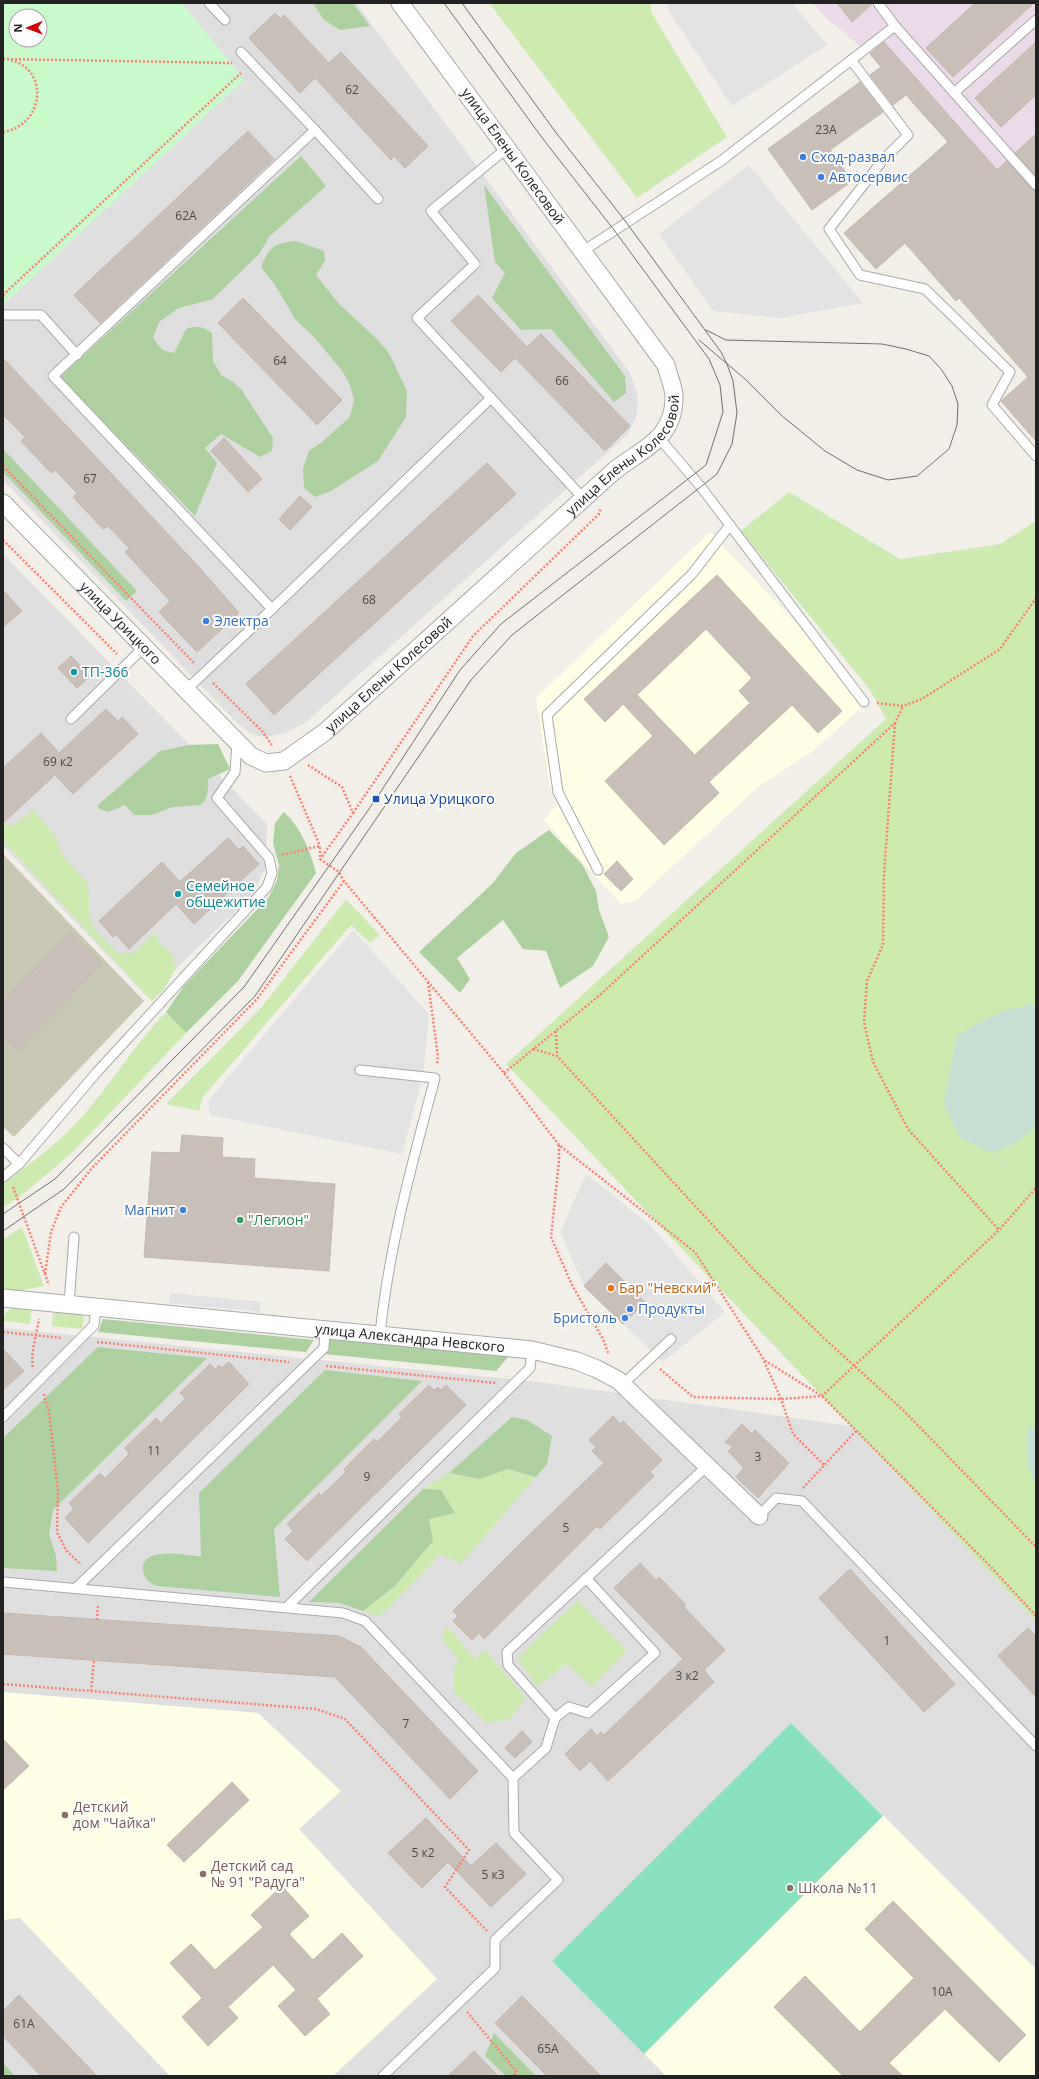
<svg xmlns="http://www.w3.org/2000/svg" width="1039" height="2079" font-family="'Open Sans',sans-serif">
  <rect width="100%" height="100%" fill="#f2efe9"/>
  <!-- residential -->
  <g fill="#e0dfdf" fill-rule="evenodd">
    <path d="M3 3H356L630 373 638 396 637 415 628 434 305 723 285 733 266 737 253 735 239 725 3 480ZM16 16H40V40H16Z"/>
    <polygon points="3,554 267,824 266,868 249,898 147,997 3,846"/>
    <polygon points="3,1328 539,1382 850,1426 1036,1621 1036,2076 3,2076"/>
  </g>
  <!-- industrial -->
  <polygon fill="#ebdbe8" points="813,3 1036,3 1036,241 870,54 826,18"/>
  <!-- education -->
  <g fill="#ffffe5">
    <polygon points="710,532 869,701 810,753 758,787 635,901 621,904 544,820 557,804 549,783 536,698"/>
    <polygon points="3,1692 258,1713 341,1791 299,1829 437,1979 333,2076 170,2076 20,1918 3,1920"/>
    <polygon points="791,1723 1036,1969 1036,2076 666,2076 552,1961"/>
  </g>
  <!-- construction -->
  <polygon fill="#c7c7b4" points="3,854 144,1001 14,1137 3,1127"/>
  <!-- grass -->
  <g fill="#cdebb0">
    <polygon points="489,3 651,3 651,12 727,137 637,198"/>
    <polygon points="789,492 900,559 1000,544 1036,521 1036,1621 506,1064 886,719 870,690 741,531"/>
    <polygon points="33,810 54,834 63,856 88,884 90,917 96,931 117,953 134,953 156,931 159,943 172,954 176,969 163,990 152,1001 3,841 3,822 12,826"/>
    <polygon points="346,899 380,935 370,943 351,925 203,1097 199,1111 166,1104 261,1008"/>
    <path d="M166 1012 186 1033 71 1154 17 1199 3 1207V1183C31 1164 57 1144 80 1119 111 1085 134 1045 166 1012Z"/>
    <polygon points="22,1227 44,1286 18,1291 3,1288 3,1239"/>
    <polygon points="13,1306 32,1308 30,1324 3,1321 3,1316"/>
    <polygon points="53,1312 84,1315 82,1329 52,1326"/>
    <polygon points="508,1469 536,1477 461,1564 441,1554 379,1617 363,1611 395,1586 441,1490 423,1489 449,1473 480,1479"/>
    <polygon points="578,1600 627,1650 592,1687 566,1664 537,1687 517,1658"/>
    <polygon points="447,1626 475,1659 485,1650 526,1698 509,1720 487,1723 454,1692 454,1670 458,1660 441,1638"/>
  </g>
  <!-- forest -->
  <g fill="#add19e">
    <polygon points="313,3 353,3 370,26 340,30 324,20"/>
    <path d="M301 156 326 186 269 237 260 253 213 299 179 308 159 322 153 338 162 350 174 353 186 329C197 325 202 326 212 333L213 361 221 375 233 382 241 389 273 438 272 451 260 457 221 434 205 448 217 463 195 516 60 377Z"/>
    <polygon points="484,185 625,376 626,393 614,402 551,329 521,330 492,298 505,273 495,262"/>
    <path d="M296 241 324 251 325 261 316 275 339 304 375 337 389 353 407 391 406 417 378 461 331 491 315 497 304 488 303 468 309 451 322 442 350 417 354 400 350 385 343 372 315 338 295 319 275 285 261 267C270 246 273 244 296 241Z"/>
    <polygon points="3,449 137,591 126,601 3,472"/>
    <path d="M218 744 230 769 208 779C208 788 209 800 200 805L173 807 152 815H134L125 805 108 812 100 809 97 806 160 751 189 745Z"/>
    <path d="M284 812C301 828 310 850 316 873L238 981 186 1033 166 1012 184 986 269 897 277 880 279 865 273 843 275 823Z"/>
    <polygon points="549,830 582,864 596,891 599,910 609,937 593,966 560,988 546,951 523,949 503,920 457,958 470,979 460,993 419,952 492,884 516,853"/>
    <polygon points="103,1319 314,1340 306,1352 98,1332"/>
    <polygon points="328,1338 509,1356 496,1371 324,1354 329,1351"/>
    <polygon points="98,1347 207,1358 53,1510 49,1535 56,1555 57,1571 3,1568 3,1438"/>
    <path d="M325 1370 422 1381 274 1529 280 1597 157 1586C148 1582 143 1578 143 1568 143 1546 187 1556 201 1556L199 1493Z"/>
    <polygon points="512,1417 527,1420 552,1436 547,1464 536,1477 508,1469 480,1479 449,1473"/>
    <polygon points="423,1489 441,1490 455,1513 429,1519 433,1541 395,1586 363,1611 340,1603 309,1602"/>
    <polygon points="494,2033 536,2076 506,2076 485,2056"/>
    <polygon points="3,2063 15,2076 3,2076"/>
  </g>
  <!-- wetland -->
  <g fill="#c6e0d4">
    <polygon points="1036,1004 1036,1127 1017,1142 993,1153 960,1138 944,1103 957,1035 1002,1011"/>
    <polygon points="1036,1425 1036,1487 1027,1460 1028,1430"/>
  </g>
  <!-- park -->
  <path fill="#c8facc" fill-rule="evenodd" d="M3 3H182L244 80 3 305ZM16 16H40V40H16Z"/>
  <!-- pitch -->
  <polygon fill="#88e0be" points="791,1723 883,1816 644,2054 552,1961"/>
  <!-- parking -->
  <g fill="#e2e2e2">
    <polygon points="671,3 792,3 827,45 732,106 666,7"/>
    <polygon points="749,165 863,303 781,318 713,311 659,234"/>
    <polygon points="353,930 429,1014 423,1076 402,1154 210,1115 208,1101"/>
    <polygon points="586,1174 650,1225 725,1312 663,1362 623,1324 645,1301 606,1263 584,1286 560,1232"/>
    <polygon points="170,1293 261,1302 260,1312 169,1303"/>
  </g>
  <!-- building -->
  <g fill="#c7bfb8" stroke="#c4b6ab" fill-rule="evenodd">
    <polygon points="837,3 872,3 872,4 852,22"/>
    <polygon points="975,3 1034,3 953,77 926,48"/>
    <polygon points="275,13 281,19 284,15 329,63 341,52 428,146 405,168 394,156 391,160 315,78 300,93 249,38"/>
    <polygon points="884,42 997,170 1007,161 1032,189 1036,191 1036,441 1001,401 1028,377 959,298 956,301 905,243 876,269 844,233 948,142 906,95 893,105 870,75 881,67 870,54"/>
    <polygon points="1036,42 1036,95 1001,127 975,98"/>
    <polygon points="860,82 883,112 830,150 852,181 812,210 768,149"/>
    <polygon points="248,131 274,159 100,323 74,295"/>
    <polygon points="1036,134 1036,176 1015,153"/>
    <polygon points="478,295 527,347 541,334 630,426 605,451 515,358 501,372 451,321"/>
    <polygon points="243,298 342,400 317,425 218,323"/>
    <polygon points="3,358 198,566 239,613 197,652 159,612 170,601 125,552 129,548 108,526 103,529 73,497 77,493 55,470 51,473 21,441 25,437 3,415"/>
    <polygon points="224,438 262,479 248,492 211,451"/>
    <polygon points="487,463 516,494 274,715 246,684"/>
    <polygon points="300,496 312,507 290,530 279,519"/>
    <path d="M717 575 842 711 818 733 792 705 709 782 719 793 664 845 605 781 653 736 623 704 605 722 584 699ZM706 629 752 678 739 691 750 703 695 755 637 695Z"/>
    <polygon points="3,590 22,611 3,627"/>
    <polygon points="71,656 90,676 77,688 58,668"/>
    <polygon points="106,709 118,721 122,717 138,734 73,794 55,775 3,823 3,768 41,733 59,753"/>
    <polygon points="228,838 239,850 243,846 259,864 194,924 176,904 129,949 116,935 113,937 99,921 162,862 180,882"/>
    <polygon points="617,861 633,879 621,891 604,874"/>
    <polygon points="70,932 102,963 18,1050 3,1035 3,1002"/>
    <polygon points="182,1135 223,1138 222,1157 255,1159 254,1178 335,1184 329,1271 144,1257 152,1152 180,1153"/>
    <polygon points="606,1263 645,1302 623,1324 584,1286"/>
    <polygon points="3,1349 24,1371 3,1390"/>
    <polygon points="229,1362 249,1384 88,1543 65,1518 74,1509 69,1503 100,1473 105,1478 129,1454 125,1448 156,1418 161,1423 186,1398 180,1393 210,1364 215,1369 219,1365 222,1368"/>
    <polygon points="429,1385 434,1390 438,1387 441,1390 446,1385 466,1405 307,1561 285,1539 293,1531 287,1524 319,1493 321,1496 346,1472 344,1469 374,1439 377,1442 402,1417 399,1414"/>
    <polygon points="613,1416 620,1424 623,1421 662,1460 650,1472 654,1476 600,1529 597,1526 484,1639 479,1633 472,1640 453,1621 458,1616 453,1611 529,1535 604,1463 592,1451 596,1447 589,1440"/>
    <polygon points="742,1424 752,1434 755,1430 789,1463 758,1498 736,1477 744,1468 728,1451 733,1447 725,1442"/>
    <polygon points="640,1563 656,1580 659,1577 686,1605 684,1607 725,1650 704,1670 714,1682 608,1781 590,1761 580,1771 565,1754 591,1729 597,1736 601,1732 604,1735 683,1659 614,1588"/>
    <polygon points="850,1569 955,1684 924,1712 819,1598"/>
    <polygon points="3,1613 339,1636 361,1647 478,1771 450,1799 335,1677 3,1654"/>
    <polygon points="1028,1628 1036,1636 1036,1697 998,1656"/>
    <polygon points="522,1731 532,1742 515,1758 505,1748"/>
    <polygon points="3,1739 29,1766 3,1790"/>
    <polygon points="232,1782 249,1800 184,1862 167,1845"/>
    <polygon points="426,1818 471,1866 496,1843 526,1874 491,1907 448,1862 422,1888 388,1853"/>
    <polygon points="282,1886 309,1916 289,1934 313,1960 342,1933 363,1956 317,1999 330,2014 305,2036 278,2006 296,1990 273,1965 228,2007 238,2018 208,2046 182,2017 202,1998 170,1963 191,1944 215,1970 263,1927 251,1915"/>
    <polygon points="893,1901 1026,2035 999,2062 945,2009 889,2063 903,2076 843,2076 774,2007 805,1976 860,2032 914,1978 865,1929"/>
    <polygon points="19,1995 97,2076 41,2076 3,2036 3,2011"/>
    <polygon points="522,1996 601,2076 547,2076 495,2023"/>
    <polygon points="474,2051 498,2076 448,2076"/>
  </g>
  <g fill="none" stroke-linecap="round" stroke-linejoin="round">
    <defs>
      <g id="lane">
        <polyline points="209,3 225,20"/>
        <polyline points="878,3 895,26 1036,185"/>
        <polyline points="241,52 315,130"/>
        <polyline points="851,60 908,135 883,160 829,229 860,275 925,289 1010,372 992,405 1036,456"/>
        <polyline points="954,93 1036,20"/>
        <polyline points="583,251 721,161 895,26"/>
        <polyline points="3,315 41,315 77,355"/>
        <polyline points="491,398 417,318 475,264 431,211 507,148"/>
        <polyline points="660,439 701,487 864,702"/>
        <polyline points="272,609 491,398 583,498"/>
        <polyline points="186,690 272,609 53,376 315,130 378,199"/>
        <polyline points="71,719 143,648"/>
        <polyline points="598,870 558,792 547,715 692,574 730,525"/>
        <path d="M360 1070 435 1078C412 1163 389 1247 380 1334"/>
        <polyline points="3,1148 19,1164 97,1072 267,887 272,873 269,858 217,798 235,772 237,743"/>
        <polyline points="3,1177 19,1164"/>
        <polyline points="69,1304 74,1237"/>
        <polyline points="622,1385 671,1339"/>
        <polyline points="3,1417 94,1325 96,1307"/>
        <polyline points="759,1516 776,1498 802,1501 1036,1746"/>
        <polyline points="3,1582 343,1613 365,1621 513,1778"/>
        <polyline points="76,1588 324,1348 325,1329"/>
        <polyline points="287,1607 530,1368 532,1350"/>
        <polyline points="555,1718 569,1707 588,1713 655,1653 586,1578"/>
        <polyline points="383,2076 495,1968 495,1940 558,1880 514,1833 513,1778 546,1748 555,1718 508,1665 507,1652 707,1466"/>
      </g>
      <g id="street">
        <path id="s1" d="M3 503 251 756 266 763 284 761 325 732 614 471C643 448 675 439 674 395 673 385 668 374 666 365L400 3"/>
        <path id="s2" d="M3 1298 532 1350 577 1361 597 1369 618 1380 759 1516"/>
      </g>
    </defs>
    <!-- lane casing -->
    <use href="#lane" stroke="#a9a9a9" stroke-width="11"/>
    <!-- street casing -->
    <use href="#street" stroke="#a9a9a9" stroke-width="19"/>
    <!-- path -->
    <g stroke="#fa8072" stroke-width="2.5" stroke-dasharray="2 2" stroke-linecap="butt">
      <polyline points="3,59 232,63"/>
      <path d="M3 132C46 125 49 67 9 60"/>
      <polyline points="3,295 241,73"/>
      <polyline points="3,466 195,664"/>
      <polyline points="3,540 117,654"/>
      <polyline points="213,683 262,731 272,745"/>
      <polyline points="877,703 903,706 922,699 1000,649 1036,598"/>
      <polyline points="895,723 884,874 883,945 867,981 864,1022 873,1062 908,1129 999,1230"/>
      <polyline points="308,765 342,787 353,813 321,858"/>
      <polyline points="290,776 320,846"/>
      <polyline points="353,813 473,636 599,514 601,508"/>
      <polyline points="282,855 320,846 320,859 339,872 344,881 504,1073 559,1145 695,1252 764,1360 822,1396 991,1567 1036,1616"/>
      <polyline points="428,982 438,1057 437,1064"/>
      <polyline points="556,1031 557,1056 756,1272 828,1342 903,1410 1036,1547"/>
      <polyline points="533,1049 557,1056"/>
      <polyline points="504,1073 600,995 895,723 903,706"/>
      <polyline points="559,1145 559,1160 551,1237 572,1285 603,1339 609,1355"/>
      <polyline points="13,1187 49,1285"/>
      <polyline points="45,1274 51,1232 61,1207 92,1168 257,999 344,881"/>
      <polyline points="3,1332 62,1338"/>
      <polyline points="97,1342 289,1362"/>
      <polyline points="764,1361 781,1399 793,1434 824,1465"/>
      <polyline points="326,1366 496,1383"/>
      <path d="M33 1367C30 1353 37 1334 39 1319"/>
      <polyline points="660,1369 693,1397 781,1399 822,1396 999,1230 1036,1188"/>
      <polyline points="44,1394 49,1412 58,1492 57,1532 66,1550 81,1565"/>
      <polyline points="803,1488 856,1431"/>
      <polyline points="97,1620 98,1604"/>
      <polyline points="3,1684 316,1709 345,1719 469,1850 445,1887 487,1931"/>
      <polyline points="91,1691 94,1660"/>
      <polyline points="467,2012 517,2072 513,2076"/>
    </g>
    <!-- lane -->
    <use href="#lane" stroke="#fff" stroke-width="9"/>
    <!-- street -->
    <use href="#street" stroke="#fff" stroke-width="17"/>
    <!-- tram -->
    <g stroke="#707070" stroke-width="1">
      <polyline points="699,340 745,379 781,415 825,451 857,470 888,480 917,476 949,449 957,425 958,404 952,386 941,369 929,356 906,349 882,344 726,340 706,330"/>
      <polyline points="3,1214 55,1179 244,987 376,799 460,670 501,624 706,465 723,412 720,385 709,359 614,230 543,139 444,3"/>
      <polyline points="3,1231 64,1189 255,996 471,680 512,635 717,474 732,444 737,413 733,381 727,364 721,352 626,222 554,130 462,3"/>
    </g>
  </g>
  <!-- markers -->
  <g fill="#3f7fe0" stroke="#fff" stroke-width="1.5">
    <circle cx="803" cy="157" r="4"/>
    <circle cx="821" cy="177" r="4"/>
    <circle cx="206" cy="621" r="4"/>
    <circle cx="183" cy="1210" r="4"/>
    <circle cx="630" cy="1309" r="4"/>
    <circle cx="625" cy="1318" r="4"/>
  </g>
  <g fill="#0f9aa8" stroke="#fff" stroke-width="1.5">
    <circle cx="74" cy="672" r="4"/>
    <circle cx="178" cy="894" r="4"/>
  </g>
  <rect fill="#1a4fb4" stroke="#fff" stroke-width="1.5" x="372" y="795" width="8" height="8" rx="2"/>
  <circle fill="#2e9e5b" stroke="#fff" stroke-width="1.5" cx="240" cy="1220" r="4"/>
  <circle fill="#e8710a" stroke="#fff" stroke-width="1.5" cx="611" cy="1288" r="4"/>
  <g fill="#8d6e63" stroke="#fff" stroke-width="1.5">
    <circle cx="65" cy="1815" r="4"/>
    <circle cx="203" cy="1874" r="4"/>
    <circle cx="790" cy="1888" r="4"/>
  </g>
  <g text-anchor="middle" stroke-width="4" stroke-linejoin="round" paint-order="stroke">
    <!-- number labels -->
    <g font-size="12" fill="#4b4948">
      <text x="352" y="94">62</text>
      <text x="826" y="134">23А</text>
      <text x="186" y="220">62А</text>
      <text x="280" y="365">64</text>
      <text x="562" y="385">66</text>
      <text x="90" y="483">67</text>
      <text x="369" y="604">68</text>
      <text x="58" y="766">69 к2</text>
      <text x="154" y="1455">11</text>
      <text x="758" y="1461">3</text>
      <text x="367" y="1481">9</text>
      <text x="566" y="1532">5</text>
      <text x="887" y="1645">1</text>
      <text x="687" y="1680">3 к2</text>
      <text x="406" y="1728">7</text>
      <text x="423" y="1857">5 к2</text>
      <text x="493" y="1879">5 к3</text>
      <text x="942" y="1996">10А</text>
      <text x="24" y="2028">61А</text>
      <text x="548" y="2053">65А</text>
    </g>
    <!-- street labels -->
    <g font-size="14" fill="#222" stroke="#fff">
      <text transform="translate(513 156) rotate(54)" y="5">улица Елены Колесовой</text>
      <text dy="5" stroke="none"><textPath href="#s1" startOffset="849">улица Елены Колесовой</textPath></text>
      <text dy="5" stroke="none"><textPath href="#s1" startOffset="168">улица Урицкого</textPath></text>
      <text dy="5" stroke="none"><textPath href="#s1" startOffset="525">улица Елены Колесовой</textPath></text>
      <text dy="5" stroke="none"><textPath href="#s2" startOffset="409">улица Александра Невского</textPath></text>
    </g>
    <!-- shop labels -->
    <g font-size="14" fill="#366cbe" stroke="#fff" text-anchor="start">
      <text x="811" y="162">Сход-развал</text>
      <text x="829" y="182">Автосервис</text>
      <text x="214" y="626">Электра</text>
      <text x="175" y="1215" text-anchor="end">Магнит</text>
      <text x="638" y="1314">Продукты</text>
      <text x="617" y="1323" text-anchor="end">Бристоль</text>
    </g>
    <!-- culture labels -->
    <g font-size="14" fill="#0d838f" stroke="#fff" text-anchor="start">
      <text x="82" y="677">ТП-366</text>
      <text x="186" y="891">Семейное<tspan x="186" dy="16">общежитие</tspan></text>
    </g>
    <!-- transit labels -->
    <g font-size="14" fill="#164399" stroke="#fff" text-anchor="start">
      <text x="384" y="804">Улица Урицкого</text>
    </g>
    <!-- leisure labels -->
    <g font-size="14" fill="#27864d" stroke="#fff" text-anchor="start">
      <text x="248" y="1225">"Легион"</text>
    </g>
    <!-- food labels -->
    <g font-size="14" fill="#c56008" stroke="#fff" text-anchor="start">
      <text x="619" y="1293">Бар "Невский"</text>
    </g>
    <!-- education labels -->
    <g font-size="14" fill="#785e54" stroke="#fff" text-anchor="start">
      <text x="73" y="1812">Детский<tspan x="73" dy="16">дом "Чайка"</tspan></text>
      <text x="211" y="1871">Детский сад<tspan x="211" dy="16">№ 91 "Радуга"</tspan></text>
      <text x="798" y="1893">Школа №11</text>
    </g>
  </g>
  <!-- border -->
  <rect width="1039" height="2079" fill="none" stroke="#222222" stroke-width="8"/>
  <!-- north arrow -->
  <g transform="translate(28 28) rotate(269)"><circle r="19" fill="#ffffff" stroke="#a7a7a7"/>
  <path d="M0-3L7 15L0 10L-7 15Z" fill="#d40000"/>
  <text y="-6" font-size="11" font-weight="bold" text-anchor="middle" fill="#222222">N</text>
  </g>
</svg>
